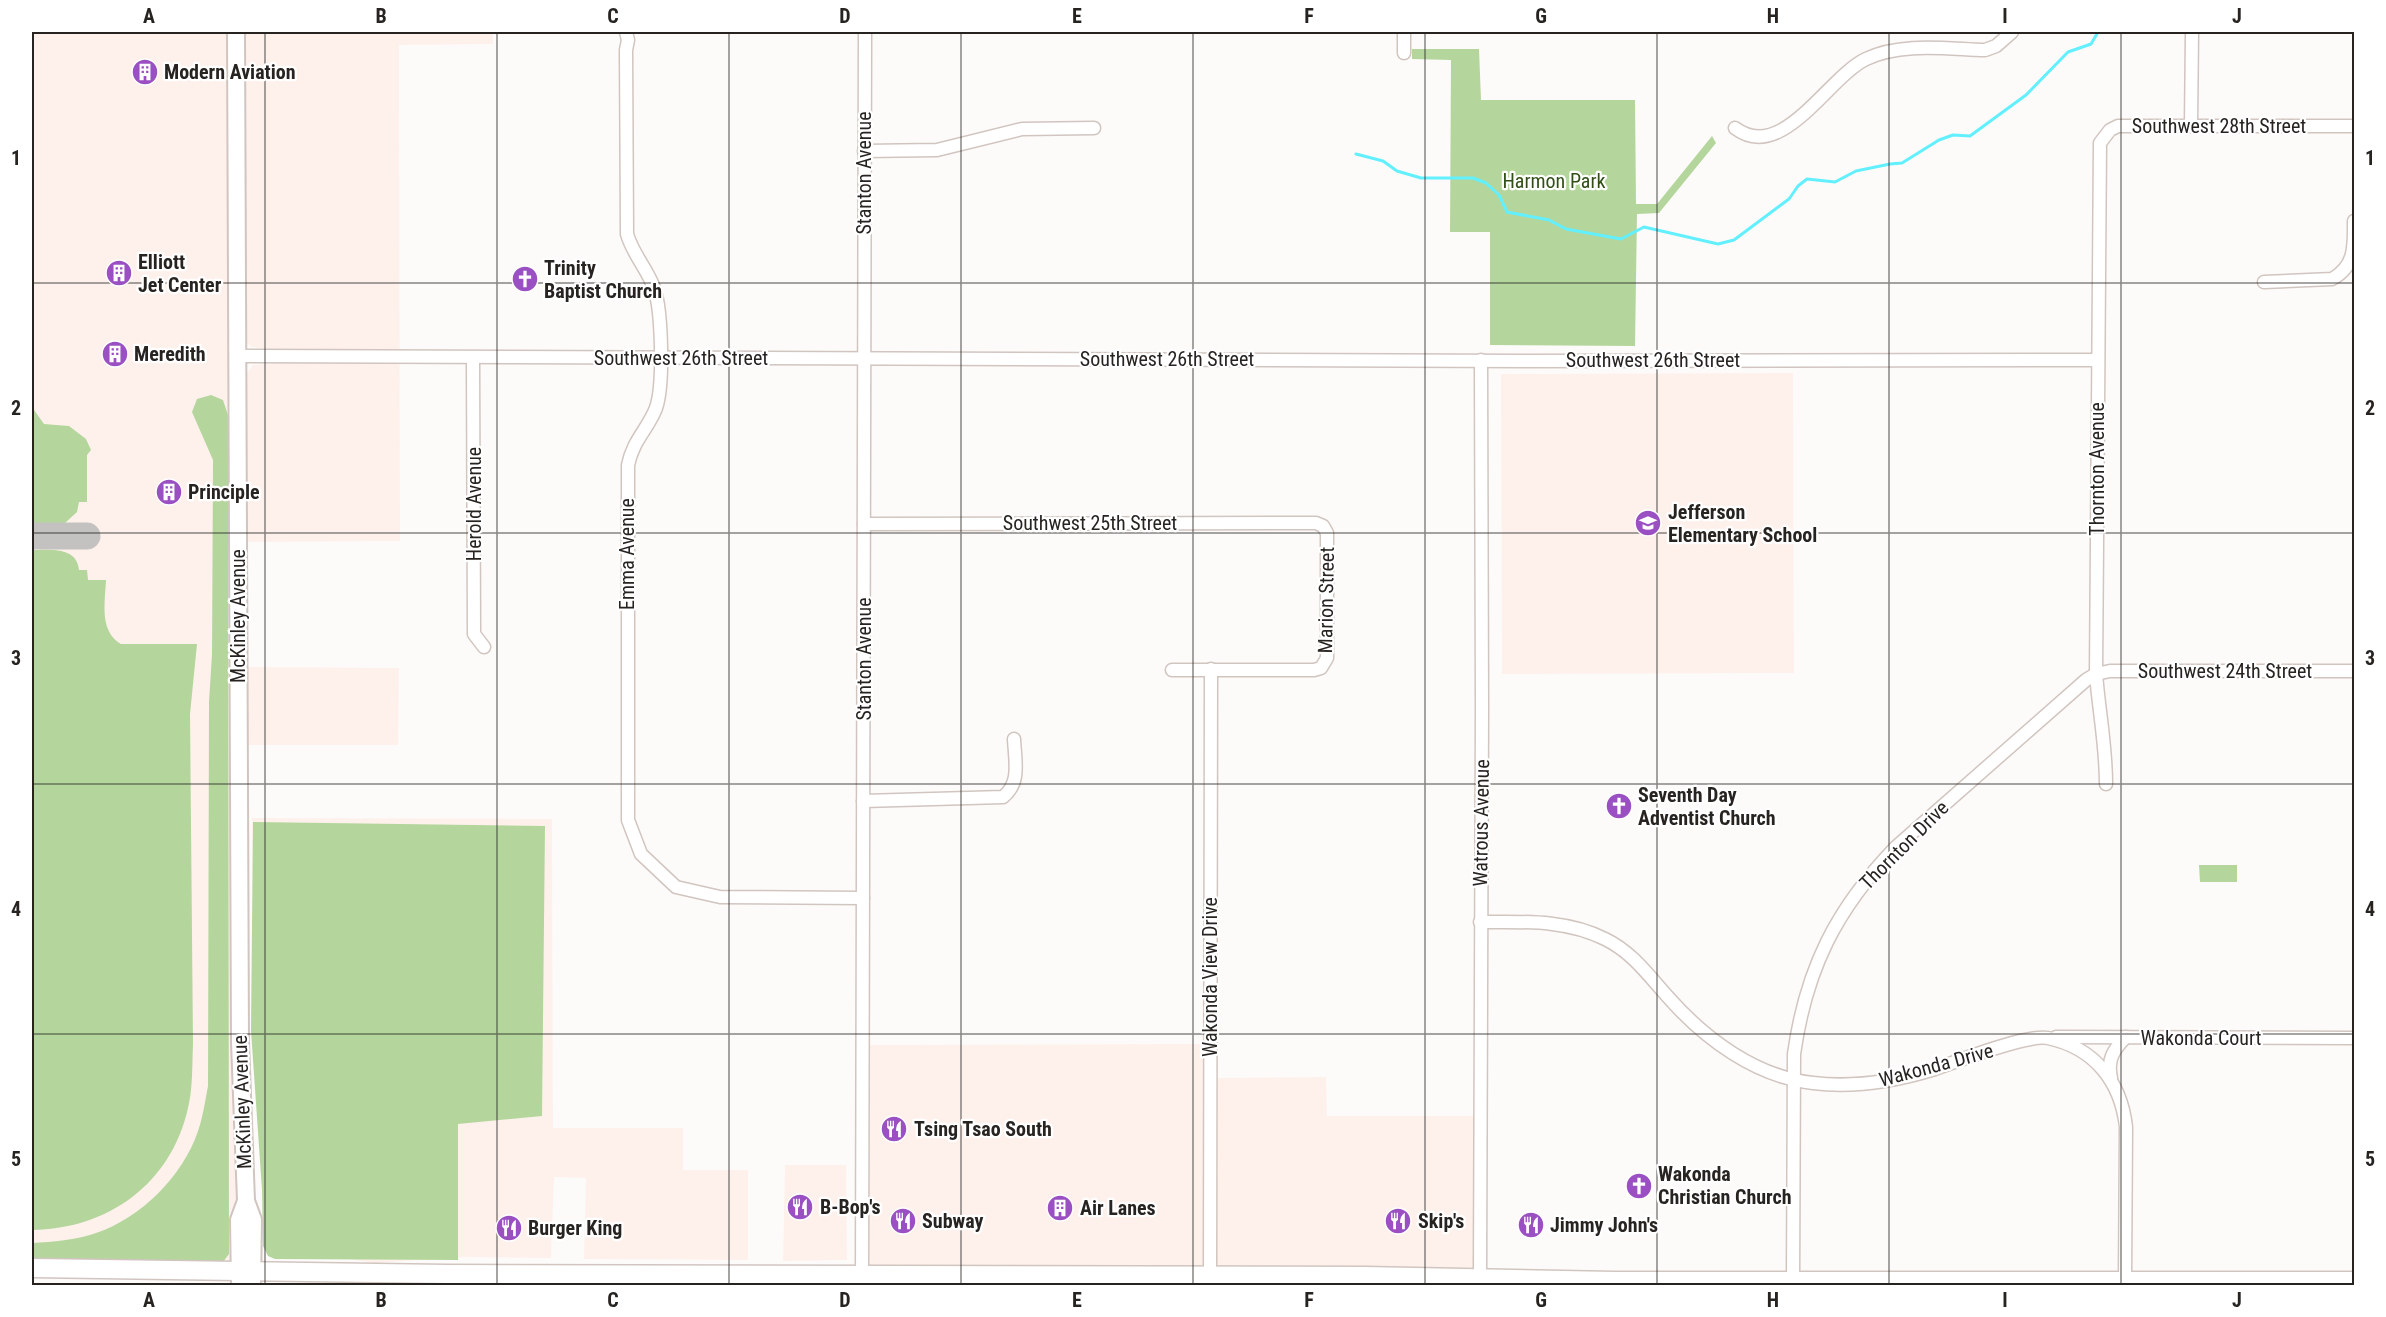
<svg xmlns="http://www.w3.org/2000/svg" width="2386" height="1317" font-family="'Roboto Condensed',sans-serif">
  <rect width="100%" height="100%" fill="#fdfbfa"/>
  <!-- built -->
  <g fill="#fef1ec" fill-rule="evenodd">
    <path d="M32 32H493V44L399 45 400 541 238 542V667L399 668 398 745H239L248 1270 32 1268ZM236 311 247 343 251 347 345 357 253 365 236 387 237 523 228 357Z"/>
    <polygon points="1793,373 1794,673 1502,674 1501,374"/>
    <polygon points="252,818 552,819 553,1128 683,1128 683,1170 748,1170 748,1260 584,1259 586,1178 554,1177 551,1258 464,1257 374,1263 342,1258 254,1031"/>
    <polygon points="1210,1044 1211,1078 1326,1077 1327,1116 1481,1116 1480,1277 862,1274 863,1045"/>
    <polygon points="785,1165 846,1165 847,1260 783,1261"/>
  </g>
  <!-- green -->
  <g fill="#b4d69c">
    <polygon points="1412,49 1479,49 1481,100 1635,100 1636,204 1657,204 1712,136 1716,143 1659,213 1637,214 1635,346 1490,345 1490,232 1450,232 1451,60 1412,59"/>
    <path d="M211 395 223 400 228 415 229 1254 223 1262 216 1264 32 1260V1243C53 1242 75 1240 96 1233 141 1218 183 1176 198 1131 203 1117 205 1101 208 1086L209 702 212 654 213 460 192 412 197 399Z"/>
    <polygon points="32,407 44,424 69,426 86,439 91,450 87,455 87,502 79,502 77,512 65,523 32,523"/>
    <path d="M32 550C49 550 77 546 79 570H87L88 580H106C105 603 99 631 121 644H197L190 714 193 1044C192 1065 193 1087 188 1108 171 1184 108 1229 32 1230Z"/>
    <polygon points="253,822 545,826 542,1116 458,1124 458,1260 275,1259 268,1256 263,1246 262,1190 251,1031"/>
    <polygon points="2199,865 2237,865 2237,882 2200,882"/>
  </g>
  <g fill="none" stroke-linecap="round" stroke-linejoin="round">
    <!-- stream -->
    <polyline stroke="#62effe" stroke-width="3" points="1356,154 1383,161 1397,171 1421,178 1473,178 1486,183 1499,195 1507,212 1549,220 1566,229 1621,239 1644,227 1718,244 1734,240 1789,199 1798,186 1807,179 1835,182 1856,171 1890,164 1902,163 1939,140 1953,135 1970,136 2026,95 2068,52 2091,44 2098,32"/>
    <!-- taxiway -->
    <polyline stroke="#c4c2c0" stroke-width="27" points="32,536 87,536"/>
    <defs>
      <g id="street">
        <path d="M626 32 628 40 626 50 627 234C633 255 647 268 654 288 662 310 664 385 656 408 648 429 633 440 628 465V820L641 854 676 887 720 897 863 898"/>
        <polyline points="1404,53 1404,32"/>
        <polyline points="2191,126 2192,32"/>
        <path d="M1735 128C1782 164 1828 77 1866 59 1901 42 1947 49 1985 50L1996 46 2012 32"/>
        <polyline points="864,151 937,150 1022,129 1094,128"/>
        <path d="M2264 282 2332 279C2356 266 2354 245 2354 221"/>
        <polyline points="237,356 1526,361 2098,360"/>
        <polyline points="473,358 474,634 484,647"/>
        <polyline points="864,524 1316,523 1323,526 1327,533 1327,658 1321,668 1314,670 1172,670"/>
        <path d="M2106 784C2106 745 2099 712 2096 674L2100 143 2110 130 2118 126H2354"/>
        <path d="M863 801 1003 797C1021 783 1015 761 1014 739"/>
        <path d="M1480 922C1523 922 1565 919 1605 939 1632 952 1648 975 1668 997 1705 1039 1756 1077 1813 1083 1854 1088 1896 1081 1935 1069 1958 1061 2027 1034 2048 1038 2095 1048 2121 1082 2126 1127L2125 1283 2123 1285"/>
        <polyline points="2056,1037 2354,1038"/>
        <path d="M2111 1078C2107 1060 2113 1050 2126 1037"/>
        <polyline points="1480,1277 1482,709 1481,360"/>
        <polyline points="862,1286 865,32"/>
        <polyline points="1210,1286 1211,669"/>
        <path d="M1793 1286 1794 1054C1806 969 1836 909 1896 847L2086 680 2096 674 2110 671H2354"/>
      </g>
      <g id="secondary">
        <polyline points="236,32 240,1042 246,1201 253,1220 252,1286"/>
        <polyline points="240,1286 239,1220 246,1201"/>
      </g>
      <polyline id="primary" points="32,1268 447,1274 1365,1276 1615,1281 2354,1281"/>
    </defs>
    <!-- street casing -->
    <use href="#street" stroke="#d1c5c0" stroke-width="15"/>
    <!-- secondary casing -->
    <use href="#secondary" stroke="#d1c5c0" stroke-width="20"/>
    <!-- primary casing -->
    <use href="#primary" stroke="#d1c5c0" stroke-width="21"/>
    <!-- street -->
    <use href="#street" stroke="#fff" stroke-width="12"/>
    <!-- secondary -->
    <use href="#secondary" stroke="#fff" stroke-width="16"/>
    <!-- primary -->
    <use href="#primary" stroke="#fff" stroke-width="18"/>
  </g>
  <!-- grid -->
  <path fill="none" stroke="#272321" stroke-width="1.5" stroke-opacity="0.55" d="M265 32V1286M497 32V1286M729 32V1286M961 32V1286M1193 32V1286M1425 32V1286M1657 32V1286M1889 32V1286M2121 32V1286M32 283H2354M32 533H2354M32 784H2354M32 1034H2354"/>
  <!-- icons -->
  <defs>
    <symbol id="building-disc" viewBox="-11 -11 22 22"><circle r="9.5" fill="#9a4fc2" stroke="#fff"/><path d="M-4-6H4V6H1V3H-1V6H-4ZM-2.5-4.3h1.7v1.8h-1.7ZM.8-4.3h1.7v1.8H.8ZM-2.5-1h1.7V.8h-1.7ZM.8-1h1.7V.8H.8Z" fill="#fff"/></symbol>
    <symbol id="church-disc" viewBox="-11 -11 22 22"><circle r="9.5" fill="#9a4fc2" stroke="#fff"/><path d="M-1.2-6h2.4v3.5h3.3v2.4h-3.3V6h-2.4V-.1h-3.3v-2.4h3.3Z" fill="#fff"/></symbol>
    <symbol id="school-disc" viewBox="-11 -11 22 22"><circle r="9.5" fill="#9a4fc2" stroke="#fff"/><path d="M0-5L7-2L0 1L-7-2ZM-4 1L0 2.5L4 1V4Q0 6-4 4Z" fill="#fff"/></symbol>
    <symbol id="restaurant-disc" viewBox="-11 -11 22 22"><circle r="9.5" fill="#9a4fc2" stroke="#fff"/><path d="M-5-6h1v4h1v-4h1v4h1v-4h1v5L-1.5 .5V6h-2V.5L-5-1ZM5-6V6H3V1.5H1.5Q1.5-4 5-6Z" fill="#fff"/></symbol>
  </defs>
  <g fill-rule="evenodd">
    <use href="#building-disc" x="130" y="57" width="30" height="30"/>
    <use href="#building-disc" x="104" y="258" width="30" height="30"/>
    <use href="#church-disc" x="510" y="264" width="30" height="30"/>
    <use href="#building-disc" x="100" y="339" width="30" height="30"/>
    <use href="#building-disc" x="154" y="477" width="30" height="30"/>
    <use href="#school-disc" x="1633" y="508" width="30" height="30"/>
    <use href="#church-disc" x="1604" y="791" width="30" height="30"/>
    <use href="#restaurant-disc" x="879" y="1114" width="30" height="30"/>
    <use href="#church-disc" x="1624" y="1171" width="30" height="30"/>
    <use href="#restaurant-disc" x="785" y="1192" width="30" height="30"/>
    <use href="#building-disc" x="1045" y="1193" width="30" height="30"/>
    <use href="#restaurant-disc" x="888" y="1206" width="30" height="30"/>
    <use href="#restaurant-disc" x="1383" y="1206" width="30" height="30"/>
    <use href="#restaurant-disc" x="1516" y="1210" width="30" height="30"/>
    <use href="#restaurant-disc" x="494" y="1213" width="30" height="30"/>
  </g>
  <g text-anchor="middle" stroke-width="4.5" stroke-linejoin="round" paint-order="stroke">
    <!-- poi labels -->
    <g font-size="20" font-weight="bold" fill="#272321" stroke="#fff" text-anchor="start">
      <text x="164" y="79">Modern Aviation</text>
      <text x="138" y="269">Elliott<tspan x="138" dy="23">Jet Center</tspan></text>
      <text x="544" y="275">Trinity<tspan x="544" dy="23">Baptist Church</tspan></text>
      <text x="134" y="361">Meredith</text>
      <text x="188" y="499">Principle</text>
      <text x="1668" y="519">Jefferson<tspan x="1668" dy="23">Elementary School</tspan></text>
      <text x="1638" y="802">Seventh Day<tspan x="1638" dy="23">Adventist Church</tspan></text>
      <text x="914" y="1136">Tsing Tsao South</text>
      <text x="1658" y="1181">Wakonda<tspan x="1658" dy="23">Christian Church</tspan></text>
      <text x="820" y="1214">B-Bop's</text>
      <text x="1080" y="1215">Air Lanes</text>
      <text x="922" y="1228">Subway</text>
      <text x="1418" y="1228">Skip's</text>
      <text x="1550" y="1232">Jimmy John's</text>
      <text x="528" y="1235">Burger King</text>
    </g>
    <!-- street labels -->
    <g font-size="20" fill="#272321" stroke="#fff">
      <text x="2219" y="133">Southwest 28th Street</text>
      <text transform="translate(864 173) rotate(-90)" y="7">Stanton Avenue</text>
      <text x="681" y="365">Southwest 26th Street</text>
      <text x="1167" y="366">Southwest 26th Street</text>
      <text x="1653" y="367">Southwest 26th Street</text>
      <text transform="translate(2097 469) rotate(-90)" y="7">Thornton Avenue</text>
      <text transform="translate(474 504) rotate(-90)" y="7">Herold Avenue</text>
      <text x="1090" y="530">Southwest 25th Street</text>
      <text transform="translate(627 554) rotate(-90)" y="7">Emma Avenue</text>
      <text transform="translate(1326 600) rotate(-89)" y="7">Marion Street</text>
      <text transform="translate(238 616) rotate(-90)" y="7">McKinley Avenue</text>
      <text transform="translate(864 659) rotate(-90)" y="7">Stanton Avenue</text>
      <text x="2225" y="678">Southwest 24th Street</text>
      <text transform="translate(1481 823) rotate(-89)" y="7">Watrous Avenue</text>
      <text transform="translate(1904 845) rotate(-45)" y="7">Thornton Drive</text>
      <text transform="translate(1210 977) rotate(-90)" y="7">Wakonda View Drive</text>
      <text x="2201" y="1045">Wakonda Court</text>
      <text transform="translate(1936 1065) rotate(-15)" y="7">Wakonda Drive</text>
      <text transform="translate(242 1102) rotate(-92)" y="7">McKinley Avenue</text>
    </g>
    <!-- park labels -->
    <g font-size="20" fill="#314f16" stroke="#fff">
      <text x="1554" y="188">Harmon Park</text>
    </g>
  </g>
  <!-- border -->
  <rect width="2386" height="1317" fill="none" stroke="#ffffff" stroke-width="66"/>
  <rect x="33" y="33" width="2320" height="1251" fill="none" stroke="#272321" stroke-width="2"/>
  <g font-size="20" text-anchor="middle" font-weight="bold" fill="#272321">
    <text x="149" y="23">A</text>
    <text x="381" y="23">B</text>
    <text x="613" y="23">C</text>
    <text x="845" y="23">D</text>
    <text x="1077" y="23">E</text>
    <text x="1309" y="23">F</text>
    <text x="1541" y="23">G</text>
    <text x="1773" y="23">H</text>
    <text x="2005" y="23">I</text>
    <text x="2237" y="23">J</text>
    <text x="16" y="165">1</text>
    <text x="2370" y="165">1</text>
    <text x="16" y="415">2</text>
    <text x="2370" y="415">2</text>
    <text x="16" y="665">3</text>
    <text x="2370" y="665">3</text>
    <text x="16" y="916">4</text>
    <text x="2370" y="916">4</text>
    <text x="16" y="1166">5</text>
    <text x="2370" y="1166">5</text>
    <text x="149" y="1307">A</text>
    <text x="381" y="1307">B</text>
    <text x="613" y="1307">C</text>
    <text x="845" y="1307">D</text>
    <text x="1077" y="1307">E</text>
    <text x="1309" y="1307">F</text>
    <text x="1541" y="1307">G</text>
    <text x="1773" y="1307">H</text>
    <text x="2005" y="1307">I</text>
    <text x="2237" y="1307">J</text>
  </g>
</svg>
